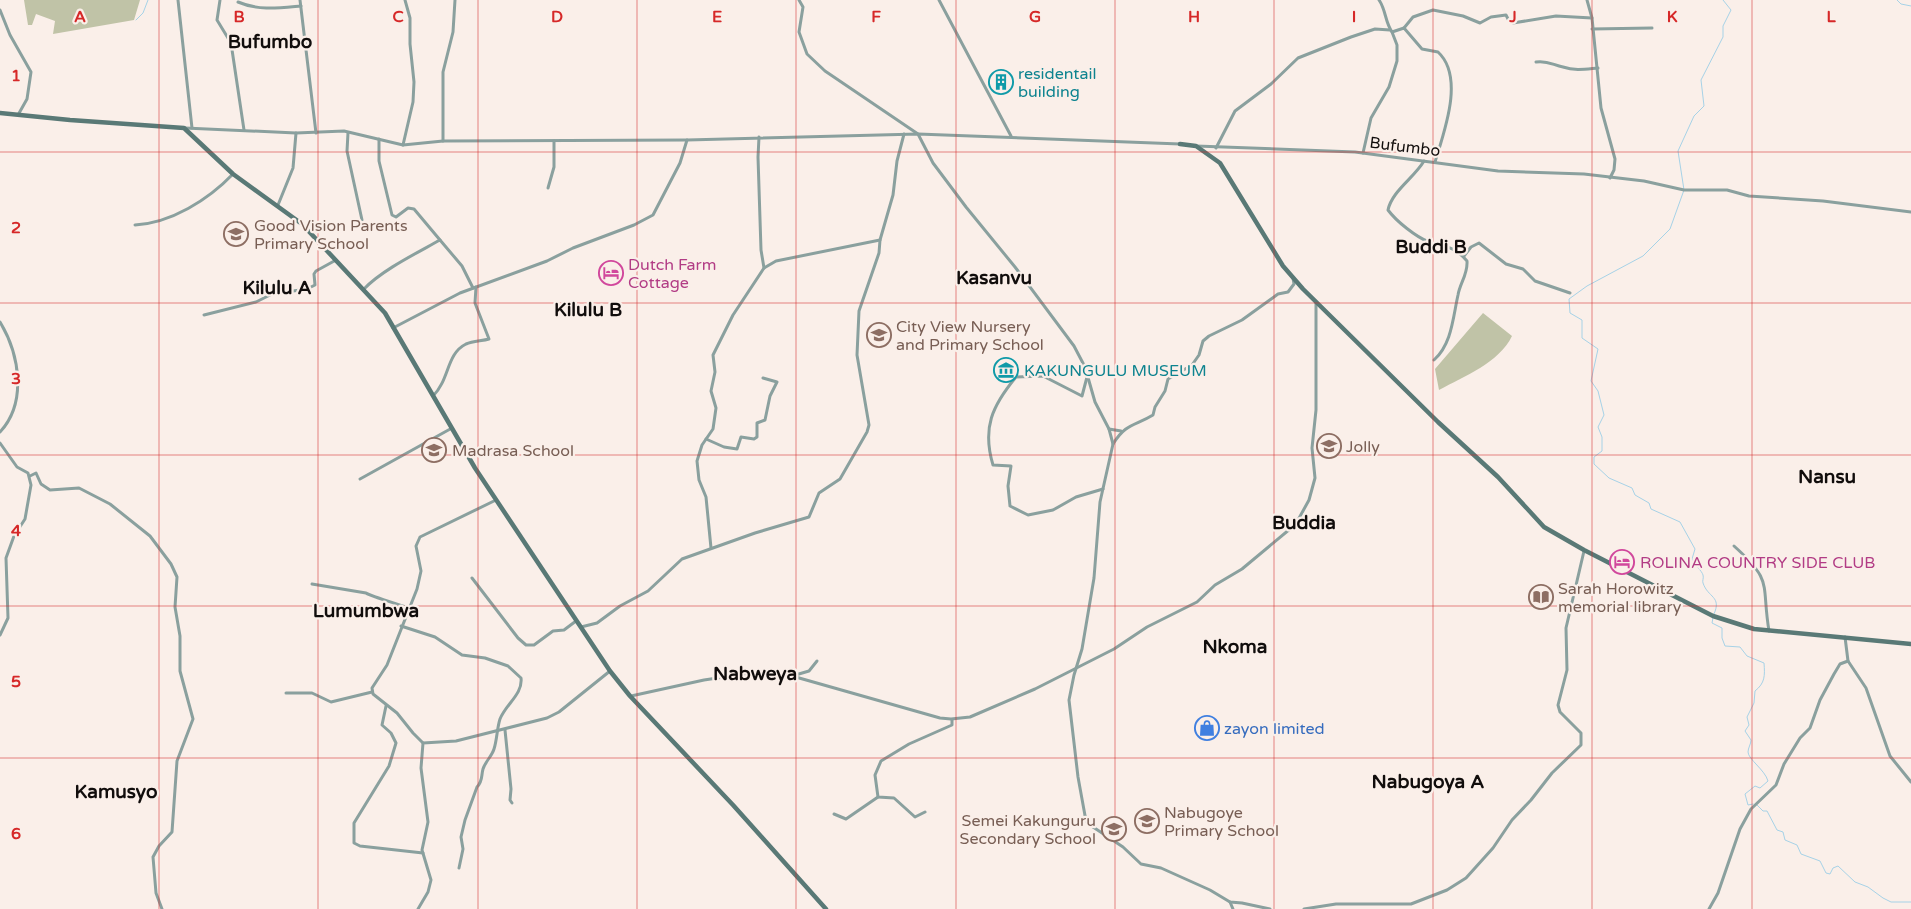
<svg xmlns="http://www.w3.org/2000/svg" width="1911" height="909" font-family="'Varela Round',sans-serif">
  <rect width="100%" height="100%" fill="#faefe9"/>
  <!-- green -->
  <g fill="#c0c3a7">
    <polygon points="24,0 140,0 134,20 53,34 55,21 36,14 32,25 28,25"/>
    <path d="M1483 313 1512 336C1499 363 1464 376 1439 390L1435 369Z"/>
  </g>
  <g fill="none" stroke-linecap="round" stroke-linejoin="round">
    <!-- stream -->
    <g stroke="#a6d2e7" stroke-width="1">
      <polyline points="1897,0 1901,4 1911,6"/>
      <polyline points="136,20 143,13 148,0"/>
      <path d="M1714 614C1722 596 1708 598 1703 583 1702 581 1704 578 1703 575 1702 571 1694 564 1692 559L1695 549 1680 522 1651 509 1649 503 1635 495 1632 488 1609 478 1594 464V457L1602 451V437L1598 427 1604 415 1598 391 1591 381 1598 349 1582 338V320L1570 313 1569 299 1587 286 1643 256 1670 229 1684 190 1678 151 1694 116 1704 106 1701 80 1723 37V26L1731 10 1723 0"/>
      <path d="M1713 618 1712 623 1722 628V638L1725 646 1740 647 1747 656 1764 663C1765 676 1765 683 1755 691L1754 703 1747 717 1749 725 1745 731 1751 740C1751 744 1748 748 1748 752 1748 759 1765 770 1768 781L1760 788 1755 786 1745 794 1748 805 1753 804"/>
      <polyline points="1757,805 1763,811 1767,811 1777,830 1783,832 1785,840 1797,845 1801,854 1820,861 1826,873 1830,874 1833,868 1838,866 1855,882 1868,887 1883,898 1891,902 1911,902"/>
    </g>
    <!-- street -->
    <g stroke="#8aa09e" stroke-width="3">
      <polyline points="178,0 192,128"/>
      <polyline points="220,0 217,20 231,43 244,130"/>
      <polyline points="300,0 316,133"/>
      <polyline points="799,0 803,7 799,32 807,54 825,71 918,134 933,163 966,207 1015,267 1074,346 1085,367 1095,402 1109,429 1113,444 1100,502 1094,578 1082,649 1074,675 1069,700 1078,777 1086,821 1090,825 1123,847 1141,864 1161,868 1210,890 1230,902 1242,903 1270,909"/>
      <polyline points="939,0 1011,136"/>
      <path d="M1379 0C1386 10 1385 22 1392 32L1404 28 1422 49 1438 52C1465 77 1444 132 1435 162"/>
      <polyline points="1587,0 1592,18 1601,108 1615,159 1614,170 1610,178"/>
      <path d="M238 2C259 11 279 8 301 6"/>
      <polyline points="0,10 10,35 31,72 27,99 18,115"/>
      <polyline points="1404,28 1413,17 1433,10 1463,16 1480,23 1491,17 1506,15 1509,21 1513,23 1556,16 1592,18"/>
      <polyline points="1592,29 1652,28"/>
      <path d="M1536 62C1547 60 1553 65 1563 67 1575 71 1586 69 1598 68"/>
      <polyline points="185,128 296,133 344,131 403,145 443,141 687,140 918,134 1180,144"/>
      <polyline points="348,133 347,151 362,220"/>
      <polyline points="759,137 758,157 761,250 764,268"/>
      <polyline points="379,139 379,161 392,215 396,217 408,208 414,209 440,240"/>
      <polyline points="443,141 443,72 453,32 455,0"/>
      <polyline points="403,145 413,102 414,82 410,44 410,18 405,0"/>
      <polyline points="1196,146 1355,152 1498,171 1584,174 1644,181 1684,190 1727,190 1749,196 1823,201 1911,212"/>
      <polyline points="1216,148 1235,111 1271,84 1298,58 1351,37 1375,29 1390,30"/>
      <polyline points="1363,153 1371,118 1389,87 1397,61 1397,45 1392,32"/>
      <path d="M1424 161C1414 178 1392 191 1388 210 1396 221 1416 237 1429 242 1448 249 1452 244 1467 261 1468 274 1460 283 1458 295 1453 317 1452 344 1434 360"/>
      <polyline points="548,188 554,167 554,141"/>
      <polyline points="278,205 293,168 296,133"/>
      <path d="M135 225C171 223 208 200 233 174"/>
      <polyline points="1464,256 1471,247 1479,243 1506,264 1523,269 1535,281 1570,293"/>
      <path d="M364 289C382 270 417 253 440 240L462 266 473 288"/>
      <polyline points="204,315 256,302 272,294 307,289 315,285 314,274 316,271 336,260"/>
      <path d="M0 322C20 355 27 403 0 432"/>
      <polyline points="393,328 460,293 547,261 573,248 634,225 653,215 680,163 687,140"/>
      <path d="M1087 377 1082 396 1043 376 1016 377C992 406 982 428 993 465L1011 466 1008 486 1010 506 1028 515 1053 510 1076 497 1103 489"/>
      <path d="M433 396C450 379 446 354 466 344 473 341 482 341 489 339L475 303 476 287"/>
      <polyline points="1109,429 1121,431"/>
      <polyline points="706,439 724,447 737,449 741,437 754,439 757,437 757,423 765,420 770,396 777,382 763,378"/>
      <polyline points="0,443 17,467 28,473 31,485 25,519 14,536 6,558 8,618 0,635"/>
      <path d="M1113 444C1126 423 1135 426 1153 415L1155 407 1165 391 1168 379 1192 365 1199 355 1203 341 1209 336 1242 320 1278 294 1288 292 1294 284 1293 278"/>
      <polyline points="30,476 36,473 41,484 50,490 79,488 110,504 150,536 171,564 177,577 175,607 180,636 180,671 193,719 177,761 172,832 159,846 153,857 156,893 162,909"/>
      <polyline points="360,479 452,428"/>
      <path d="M1734 546C1774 582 1761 583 1769 631"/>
      <polyline points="711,548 706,497 699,480 697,461 702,445 713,429 716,408 711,391 715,372 713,355 733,315 764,268 776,261 880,240"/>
      <polyline points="472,578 518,638 526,645 534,645 553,631 564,630 576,621"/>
      <path d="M312 584 366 593C370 596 401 605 409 608"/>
      <path d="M401 626 435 637 462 655 485 658 508 666 521 678C523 694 506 704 500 719 497 728 497 740 494 749 492 756 485 762 483 769 481 776 483 781 477 787L465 820 461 837 463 849 459 868"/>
      <polyline points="581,627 597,623 620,606 648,591 682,559 755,533 809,517 819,493 840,479 867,432 869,425 857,355 859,311 879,253 880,240 893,195 897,161 904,134"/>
      <polyline points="1845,637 1848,661 1866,688 1890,756 1911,782"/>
      <polyline points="792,676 809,671 817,661"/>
      <polyline points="286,693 312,693 331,702 372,692"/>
      <polyline points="631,696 704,680 771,670 940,718 951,719 970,717 1035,689 1114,649 1147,627 1197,602 1215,585 1242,569 1290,529 1298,520 1309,500 1315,478 1312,448 1316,410 1316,303"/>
      <polyline points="386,706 382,725 391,733 396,743 389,766 354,823 354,843 360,846 423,853"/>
      <polyline points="505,730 511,789 510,800 512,803"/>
      <polyline points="423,743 413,733 397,713 373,694 372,688 387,665 417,589 421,571 416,546 420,537 496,500"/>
      <polyline points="925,812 915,817 894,798 878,797 875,775 881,761 909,744 952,725 952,720"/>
      <polyline points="834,814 846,819 878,797"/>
      <polyline points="1230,902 1233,909"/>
      <polyline points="418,909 428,892 431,880 422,850 428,822 421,768 423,743 456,741 547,718 559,712 610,671"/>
      <polyline points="1304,909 1336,904 1411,904 1447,890 1466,878 1493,848 1512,820 1531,800 1552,773 1581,745 1581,733 1560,712 1558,705 1567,670 1566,628 1584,551"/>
      <polyline points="1709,909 1718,893 1740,829 1751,809 1776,785 1784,764 1800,738 1810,728 1820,700 1834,674 1840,664 1848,661"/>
    </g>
    <!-- secondary -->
    <g stroke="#597976" stroke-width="4.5">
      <polyline points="0,113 70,120 184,128 233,174 302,224 385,313 475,468 610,671 630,696 733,805 826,909"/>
      <polyline points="1180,144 1196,146 1220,163 1283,266 1303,289 1438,422 1498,477 1544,527 1584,550 1713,616 1754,629 1911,644"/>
    </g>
  </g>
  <!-- grid -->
  <path fill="none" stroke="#d62828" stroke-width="1" stroke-opacity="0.55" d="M159 0V909M318 0V909M478 0V909M637 0V909M796 0V909M956 0V909M1115 0V909M1274 0V909M1433 0V909M1592 0V909M1752 0V909M0 152H1911M0 303H1911M0 455H1911M0 606H1911M0 758H1911"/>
  <!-- icons -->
  <defs>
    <symbol id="building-ring" viewBox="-11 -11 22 22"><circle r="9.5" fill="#faefe9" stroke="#0f9aa8" stroke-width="1.5"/><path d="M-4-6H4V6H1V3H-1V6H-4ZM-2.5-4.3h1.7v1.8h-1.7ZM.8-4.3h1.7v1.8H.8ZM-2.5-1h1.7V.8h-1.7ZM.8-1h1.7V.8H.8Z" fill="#0f9aa8"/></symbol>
    <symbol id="school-ring" viewBox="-11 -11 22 22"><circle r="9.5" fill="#faefe9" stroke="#8d6e63" stroke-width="1.5"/><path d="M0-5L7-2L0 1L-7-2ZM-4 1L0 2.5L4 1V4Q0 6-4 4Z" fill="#8d6e63"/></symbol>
    <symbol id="hotel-ring" viewBox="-11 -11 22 22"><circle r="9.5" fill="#faefe9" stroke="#d1479c" stroke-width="1.5"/><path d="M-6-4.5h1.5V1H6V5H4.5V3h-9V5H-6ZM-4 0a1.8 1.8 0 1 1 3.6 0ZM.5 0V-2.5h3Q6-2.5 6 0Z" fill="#d1479c"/></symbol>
    <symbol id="museum-ring" viewBox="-11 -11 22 22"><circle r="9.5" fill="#faefe9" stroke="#0f9aa8" stroke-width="1.5"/><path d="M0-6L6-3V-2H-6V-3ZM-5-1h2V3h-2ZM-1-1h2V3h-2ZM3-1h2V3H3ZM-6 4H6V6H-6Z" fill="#0f9aa8"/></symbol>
    <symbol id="library-ring" viewBox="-11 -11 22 22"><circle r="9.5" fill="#faefe9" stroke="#8d6e63" stroke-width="1.5"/><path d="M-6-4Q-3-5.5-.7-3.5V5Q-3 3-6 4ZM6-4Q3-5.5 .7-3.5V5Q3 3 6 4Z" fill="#8d6e63"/></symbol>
    <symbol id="shop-ring" viewBox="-11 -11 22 22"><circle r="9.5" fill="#faefe9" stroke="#3f7fe0" stroke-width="1.5"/><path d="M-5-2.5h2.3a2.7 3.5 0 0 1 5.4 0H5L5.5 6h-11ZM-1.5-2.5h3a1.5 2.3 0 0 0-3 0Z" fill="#3f7fe0"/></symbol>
  </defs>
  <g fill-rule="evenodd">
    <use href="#building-ring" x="987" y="68" width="28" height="28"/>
    <use href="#school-ring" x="222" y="220" width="28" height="28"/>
    <use href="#hotel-ring" x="597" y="259" width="28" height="28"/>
    <use href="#school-ring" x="865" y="321" width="28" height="28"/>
    <use href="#museum-ring" x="992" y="356" width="28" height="28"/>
    <use href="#school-ring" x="1315" y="432" width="28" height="28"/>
    <use href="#school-ring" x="420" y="436" width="28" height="28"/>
    <use href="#hotel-ring" x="1608" y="548" width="28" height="28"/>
    <use href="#library-ring" x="1527" y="583" width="28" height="28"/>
    <use href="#shop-ring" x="1193" y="714" width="28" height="28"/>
    <use href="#school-ring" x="1133" y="807" width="28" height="28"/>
    <use href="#school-ring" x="1100" y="815" width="28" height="28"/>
  </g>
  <g text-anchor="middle" stroke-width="4.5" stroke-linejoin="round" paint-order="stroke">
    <!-- culture labels -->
    <g font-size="16" fill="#0d838f" stroke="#faefe9" text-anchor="start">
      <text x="1018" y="79">residentail<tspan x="1018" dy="18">building</tspan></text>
      <text x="1024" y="376">KAKUNGULU MUSEUM</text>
    </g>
    <!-- street labels -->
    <g font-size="16" fill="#110d0c" stroke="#faefe9">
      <text transform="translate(1405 146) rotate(7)" y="6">Bufumbo</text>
    </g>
    <!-- education labels -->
    <g font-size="16" fill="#785e54" stroke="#faefe9" text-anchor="start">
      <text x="254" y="231">Good Vision Parents<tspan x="254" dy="18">Primary School</tspan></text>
      <text x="896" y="332">City View Nursery<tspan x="896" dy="18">and Primary School</tspan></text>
      <text x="1346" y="452">Jolly</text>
      <text x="452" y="456">Madrasa School</text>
      <text x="1558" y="594">Sarah Horowitz<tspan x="1558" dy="18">memorial library</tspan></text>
      <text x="1164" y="818">Nabugoye<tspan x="1164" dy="18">Primary School</tspan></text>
      <text x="1096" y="826" text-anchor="end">Semei Kakunguru<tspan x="1096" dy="18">Secondary School</tspan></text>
    </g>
    <!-- hotel labels -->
    <g font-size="16" fill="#b23c85" stroke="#faefe9" text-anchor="start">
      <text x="628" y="270">Dutch Farm<tspan x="628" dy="18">Cottage</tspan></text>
      <text x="1640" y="568">ROLINA COUNTRY SIDE CLUB</text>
    </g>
    <!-- shop labels -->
    <g font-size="16" fill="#366cbe" stroke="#faefe9" text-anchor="start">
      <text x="1224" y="734">zayon limited</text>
    </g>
    <!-- quarter labels -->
    <g font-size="19" font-weight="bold" fill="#110d0c" stroke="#faefe9">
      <text x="270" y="48">Bufumbo</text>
      <text x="1431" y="253">Buddi B</text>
      <text x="994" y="284">Kasanvu</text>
      <text x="277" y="294">Kilulu A</text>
      <text x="588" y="316">Kilulu B</text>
      <text x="1827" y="483">Nansu</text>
      <text x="1304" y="529">Buddia</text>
      <text x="366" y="617">Lumumbwa</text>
      <text x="1235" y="653">Nkoma</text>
      <text x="755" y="680">Nabweya</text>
      <text x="1428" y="788">Nabugoya A</text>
      <text x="116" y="798">Kamusyo</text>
    </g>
  </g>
  <g font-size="16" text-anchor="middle" font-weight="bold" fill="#d62828" stroke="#faefe9" stroke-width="4.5" stroke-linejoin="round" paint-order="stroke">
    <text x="80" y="22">A</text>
    <text x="239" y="22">B</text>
    <text x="398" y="22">C</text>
    <text x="557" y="22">D</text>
    <text x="717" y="22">E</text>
    <text x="876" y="22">F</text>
    <text x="1035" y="22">G</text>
    <text x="1194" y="22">H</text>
    <text x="1354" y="22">I</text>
    <text x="1513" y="22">J</text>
    <text x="1672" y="22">K</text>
    <text x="1831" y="22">L</text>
    <text x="16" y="81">1</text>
    <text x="16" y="233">2</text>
    <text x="16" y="384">3</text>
    <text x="16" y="536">4</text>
    <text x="16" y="687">5</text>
    <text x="16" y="839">6</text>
  </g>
</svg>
